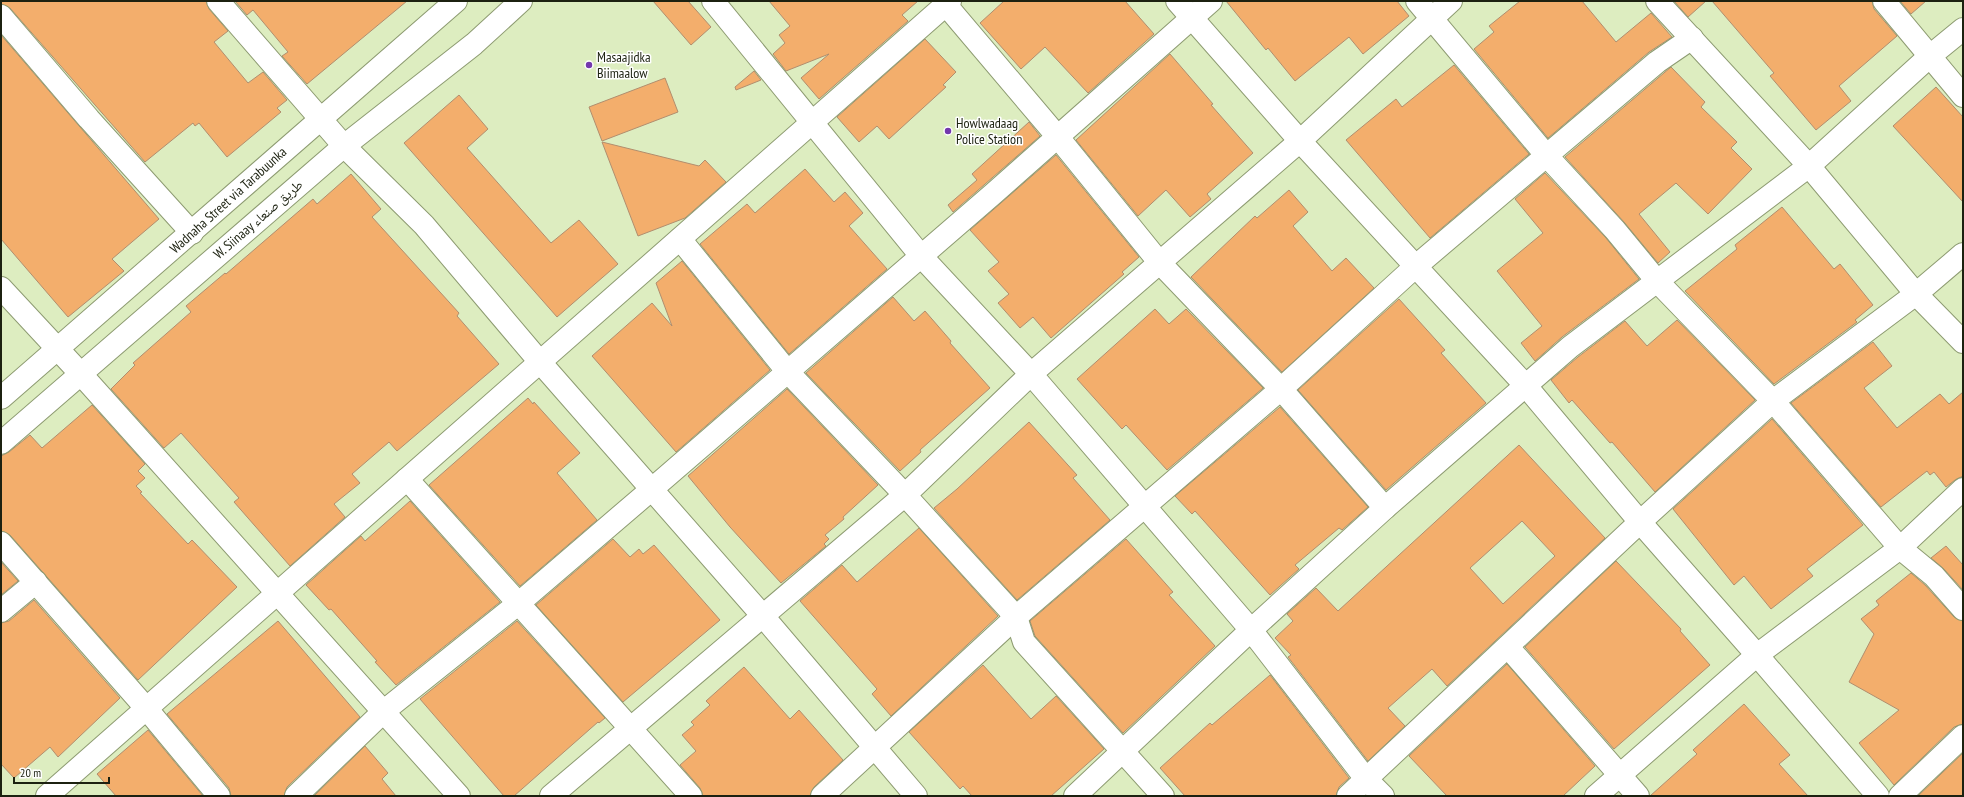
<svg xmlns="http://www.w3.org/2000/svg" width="1964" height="797" font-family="'PT Sans Narrow','Noto Naskh Arabic',sans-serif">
  <rect width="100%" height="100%" fill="#ddedc0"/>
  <!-- building -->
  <g fill="#f3ae6c" stroke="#b18e6e" fill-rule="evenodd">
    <polygon points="1,1 206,1 209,9 228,31 214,42 248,83 263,72 287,100 277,108 281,112 227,157 199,123 195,126 193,123 145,162 10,8 1,4"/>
    <polygon points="235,1 407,1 307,84 282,56 288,52 253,10 247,15"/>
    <polygon points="653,1 688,1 711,27 691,45"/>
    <polygon points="769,1 918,1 902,15 908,21 819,99 801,78 829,54 786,71 773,54 785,43 779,35 790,26"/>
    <polygon points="1004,1 1125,1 1154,34 1088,93 1045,47 1021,69 980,23"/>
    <polygon points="1226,1 1397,1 1409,16 1363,54 1349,37 1295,81 1268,48 1266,50"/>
    <polygon points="1520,1 1582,1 1616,42 1651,13 1672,37 1649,52 1548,138 1474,49 1494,32 1489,26"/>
    <polygon points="1674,1 1706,1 1688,17"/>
    <polygon points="1712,1 1872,1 1874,9 1897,36 1839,86 1851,101 1816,130 1770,76 1774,73"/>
    <polygon points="1900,1 1926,1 1911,14"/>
    <polygon points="1,35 159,219 112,259 124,271 68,317 1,239"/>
    <polygon points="925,39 956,72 943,85 946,87 889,139 877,126 859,142 837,117"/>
    <polygon points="1170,54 1213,104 1211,105 1253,153 1207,194 1211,199 1190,217 1166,190 1138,216 1076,140"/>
    <polygon points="1454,65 1529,154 1430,238 1346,140 1396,99 1402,107"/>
    <polygon points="1671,67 1705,102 1701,107 1737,142 1731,148 1752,169 1708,214 1676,183 1639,214 1670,252 1658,263 1624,222 1565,157"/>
    <polygon points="754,71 761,80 736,90 735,87"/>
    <polygon points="665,78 678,112 602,141 589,107"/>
    <polygon points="1936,87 1963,117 1963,202 1893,126"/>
    <polygon points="459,95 488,129 467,148 551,243 579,220 618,264 557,317 404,143"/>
    <polygon points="1029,122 1040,136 953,212 948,205 977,180 972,174"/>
    <polygon points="602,142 699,166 705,160 726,182 685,218 638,236"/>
    <polygon points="1056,155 1139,257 1122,272 1124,274 1051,338 1033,317 1020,328 998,303 1009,294 988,271 999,262 970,230"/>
    <polygon points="805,169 834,202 845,192 863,213 849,226 887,269 789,354 700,244 747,204 755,213"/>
    <polygon points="1545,173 1606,238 1639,279 1562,337 1535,361 1521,343 1542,326 1497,271 1543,233 1515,199"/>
    <polygon points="351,174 381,209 372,217 459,313 457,316 499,364 397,451 389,442 352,474 360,483 334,504 345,517 290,566 234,502 239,498 181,433 164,448 111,389 135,365 133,363 191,312 186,306 225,273 226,274 313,199 317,204"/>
    <polygon points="1289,190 1308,212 1293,226 1332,271 1346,258 1374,288 1282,372 1191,277 1255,216 1257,218"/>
    <polygon points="1782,207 1834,269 1840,264 1873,305 1855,320 1857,322 1774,384 1685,291 1737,249 1735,245"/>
    <polygon points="682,261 770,370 676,452 592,356 652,303 672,326 656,283"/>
    <polygon points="893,297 914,321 925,311 951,341 950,343 990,388 920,450 921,452 900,471 806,373"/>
    <polygon points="1399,299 1445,350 1441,353 1486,403 1386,490 1298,390"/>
    <polygon points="1155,309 1169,324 1186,309 1263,388 1167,470 1126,425 1122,429 1077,379"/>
    <polygon points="1677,320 1755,400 1655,492 1612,442 1610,443 1572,400 1569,403 1551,380 1578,357 1625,321 1647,346"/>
    <polygon points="1873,342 1892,366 1864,388 1897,428 1940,394 1949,404 1963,392 1963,476 1955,480 1946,487 1934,472 1930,475 1927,471 1881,507 1791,403"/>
    <polygon points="787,389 878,485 843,517 844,519 825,535 829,539 824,544 826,546 781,583 730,527 688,476"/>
    <polygon points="528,398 533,404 534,402 580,453 557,473 597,520 520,586 429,485"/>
    <polygon points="92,405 145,464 138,471 145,478 136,486 142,492 140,493 188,544 192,540 237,587 138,680 10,535 1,531 1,456 9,452 30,435 42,448"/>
    <polygon points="1280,407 1368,507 1342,530 1339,528 1295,565 1299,569 1270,595 1195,511 1192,514 1175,496"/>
    <polygon points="1772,419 1863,525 1807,569 1813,576 1771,609 1744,576 1734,585 1673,509"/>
    <polygon points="1029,422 1077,475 1073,478 1110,520 1017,600 934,508 957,489"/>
    <path d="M1519 445 1605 538 1447 686 1432 669 1388 708 1405 726 1368 761 1288 657 1291 655 1275 638 1293 621 1287 614 1316 588 1338 611ZM1522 521 1555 556 1503 604 1470 568Z"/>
    <polygon points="410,501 500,602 396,685 375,662 377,661 331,609 329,610 306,585 361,536 365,541"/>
    <polygon points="919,528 998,616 891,716 872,694 877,689 800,601 842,565 857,582"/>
    <polygon points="613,539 630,557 639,549 643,554 654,545 720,620 623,702 536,605"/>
    <polygon points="1126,539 1173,592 1169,595 1215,646 1123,733 1035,636 1030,621"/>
    <polygon points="1946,546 1963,565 1963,590 1943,568 1931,558"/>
    <polygon points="1616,561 1681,629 1680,631 1710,665 1614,749 1525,647"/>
    <polygon points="1,562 18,581 1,595"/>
    <polygon points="1911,573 1925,585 1954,617 1963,621 1963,724 1954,727 1894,785 1859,743 1899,710 1849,682 1874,634 1861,619 1879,605 1876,601"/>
    <polygon points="34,600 120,698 58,757 50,747 14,778 1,764 1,623 9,621"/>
    <polygon points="278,621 360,717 287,787 284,796 231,796 229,788 167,714"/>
    <polygon points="517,621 605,718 599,723 598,722 514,796 504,796 420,699"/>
    <polygon points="1507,664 1595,766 1563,796 1447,796 1409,756"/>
    <polygon points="983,665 1031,719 1056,696 1104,749 1051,796 972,796 963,786 960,789 909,732"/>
    <polygon points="744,667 790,719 799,710 843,760 814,787 810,796 703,796 700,788 680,765 696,751 682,735 694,725 691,722 710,705 706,701"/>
    <polygon points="1270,675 1349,778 1339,787 1336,796 1185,796 1160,768 1210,723 1212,725"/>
    <polygon points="1744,704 1790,755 1779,764 1808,796 1650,796 1697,754 1693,750"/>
    <polygon points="148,730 203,796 116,796 97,774"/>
    <polygon points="365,746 388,773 382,779 396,796 314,796"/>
    <polygon points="1963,753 1963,796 1918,796"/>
  </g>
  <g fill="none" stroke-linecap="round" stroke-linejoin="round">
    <defs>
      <g id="street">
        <polyline points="218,1 344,146 424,225 540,362 762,615 916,796"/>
        <polyline points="713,1 921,256 1031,374 1251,630 1366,779 1383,796"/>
        <polyline points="1177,1 1300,141 1526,386 1640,522 1757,655 1878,796"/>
        <polyline points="1417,1 1546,155 1615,230 1657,281 1773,401 1900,548 1934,576 1963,609"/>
        <polyline points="1657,1 1809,166 1916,294 1963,342"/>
        <polyline points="1884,1 1963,96"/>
        <polyline points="946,5 1057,136 1159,262 1281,389 1385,508"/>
        <polyline points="1,16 89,119 192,233"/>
        <polyline points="680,239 787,371 905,495 1016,617 1024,642 1163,796"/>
        <polyline points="1,288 80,373 459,796"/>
        <polyline points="407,479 691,796"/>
        <polyline points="1,543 146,708 219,796"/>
        <polyline points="1,611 36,582"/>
        <polyline points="1508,647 1638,796"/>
        <polyline points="47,796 950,1"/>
        <polyline points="296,796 384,711 519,603 652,489 993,194 1211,1"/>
        <polyline points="551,796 905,495 1031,374 1300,141 1451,1"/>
        <polyline points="822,796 1016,617 1281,389 1416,266 1657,62 1692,38"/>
        <polyline points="1075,796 1251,630 1385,508 1570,347 1809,166 1930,56 1963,29"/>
        <polyline points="1348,796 1640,522 1773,401 1916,294 1963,254"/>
        <polyline points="1596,796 1757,655 1900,548 1963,489"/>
        <polyline points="1900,796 1963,736"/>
      </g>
      <g id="secondary">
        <polyline points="1,398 456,1"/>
        <polyline points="1,443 344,146 474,44 521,1"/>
      </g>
    </defs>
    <!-- street casing -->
    <use href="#street" stroke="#8d9b71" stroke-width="24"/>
    <!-- secondary casing -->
    <use href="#secondary" stroke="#8d9b71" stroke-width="24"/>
    <!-- street -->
    <use href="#street" stroke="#fff" stroke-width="22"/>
    <!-- secondary -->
    <use href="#secondary" stroke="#fff" stroke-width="22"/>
  </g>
  <!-- markers -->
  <g fill="#7337ad" stroke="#fff" stroke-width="1.5">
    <circle cx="589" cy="65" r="4"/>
    <circle cx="948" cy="131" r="4"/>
  </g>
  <g text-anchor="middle" stroke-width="3" stroke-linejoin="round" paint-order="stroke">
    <!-- poi labels -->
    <g font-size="14" fill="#1c2110" stroke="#fff" text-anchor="start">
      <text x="597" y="62">Masaajidka<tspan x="597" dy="16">Biimaalow</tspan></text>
      <text x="956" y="128">Howlwadaag<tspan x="956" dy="16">Police Station</tspan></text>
    </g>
    <!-- street labels -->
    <g font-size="14" fill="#1c2110" stroke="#fff">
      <text transform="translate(228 200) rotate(-42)" y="5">Wadnaha Street via Tarabuunka</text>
      <text transform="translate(258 219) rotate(-41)" y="5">W. Siinaay طريق صنعاء</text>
    </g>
  </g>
  <!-- border -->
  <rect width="1964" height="797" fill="none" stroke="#1c2110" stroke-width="4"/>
  <!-- scale -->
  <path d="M14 777v6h95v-6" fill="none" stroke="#1c2110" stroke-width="2"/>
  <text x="20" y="777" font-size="12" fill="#1c2110" stroke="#ffffff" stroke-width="3" paint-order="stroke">20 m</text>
</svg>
